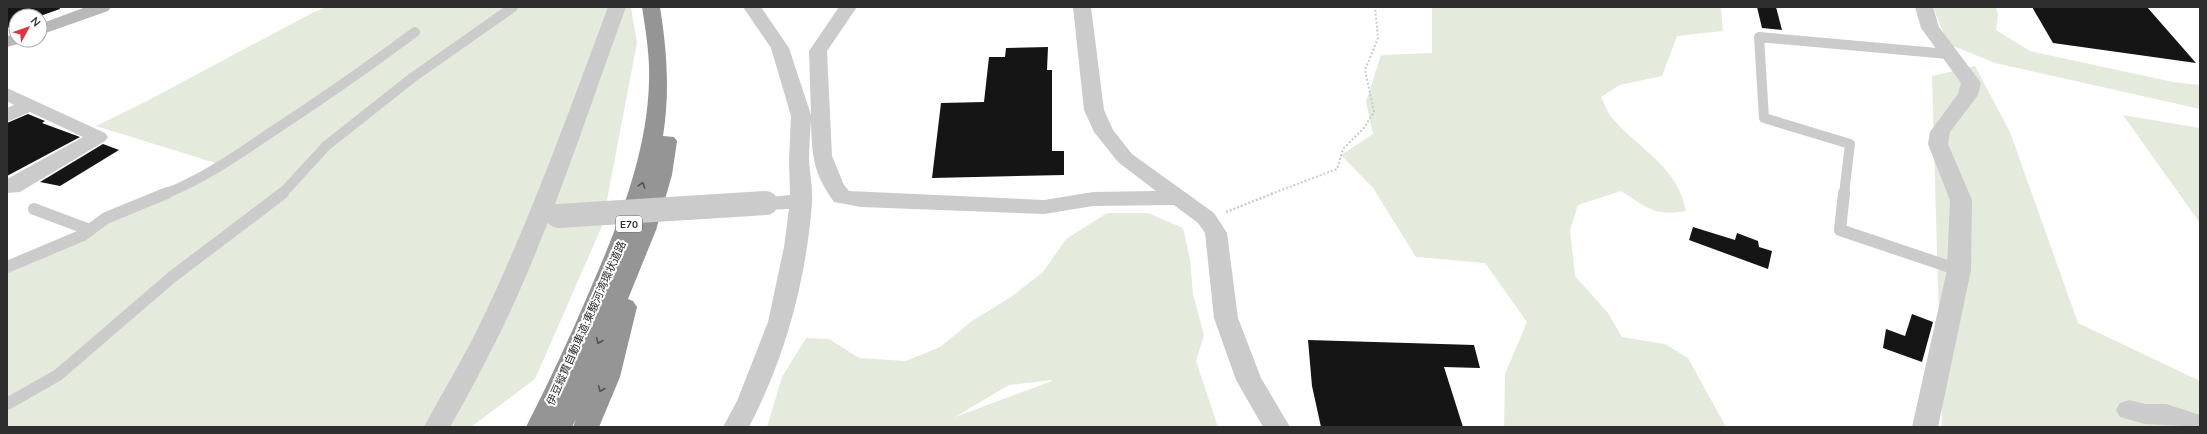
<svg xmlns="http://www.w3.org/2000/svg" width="2207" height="434" font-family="'Nunito Sans','Noto Sans JP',sans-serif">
  <rect width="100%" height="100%" fill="#fff"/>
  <!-- green -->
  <g fill="#e4ebdc" fill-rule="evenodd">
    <polygon points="327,7 631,7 637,43 602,226 535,379 471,427 7,427 7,267 225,166 96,126 145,102 312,13"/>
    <path d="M1432 7H1719L1721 9 1723 31 1677 36 1662 76 1620 85 1601 97C1605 104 1608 114 1613 119 1639 149 1678 167 1686 211 1655 217 1646 207 1621 191L1578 205 1570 230 1575 276 1608 313 1622 337 1665 344 1688 358 1726 427H1504L1505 374 1527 322 1485 263 1416 257 1373 188 1341 155 1373 134 1366 102 1381 55 1432 53Z"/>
    <polygon points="1933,7 1996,7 1998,15 1996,30 2030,51 2173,82 2200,85 2200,109 1995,63 1948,44"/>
    <polygon points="1975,66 2010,132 2078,323 2200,381 2200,427 1942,427 1932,76"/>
    <polygon points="2123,115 2200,128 2200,223"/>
    <path d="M1107 213H1148L1183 228 1190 259 1193 294 1204 335 1196 361 1218 427H767L782 377 806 338 829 339 859 358 906 361 940 347 972 321 1011 297 1043 272 1066 239ZM1052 380V381L955 417 1009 385Z"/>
  </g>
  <!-- building -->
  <g fill="#151515">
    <polygon points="7,7 59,7 60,9 40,16 16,16 16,25 7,28"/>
    <polygon points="1757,7 1776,7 1782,30 1762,28"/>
    <polygon points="2032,7 2147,7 2196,63 2053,43"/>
    <polygon points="1048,47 1047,70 1052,70 1052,151 1064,151 1064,175 932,178 941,103 984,102 989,57 1005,57 1006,48"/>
    <polygon points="28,114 45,121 42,123 80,137 7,176 7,123"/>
    <polygon points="103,144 119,150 60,186 40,182"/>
    <polygon points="1693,227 1735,240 1737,233 1758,241 1759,247 1772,251 1768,269 1689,240"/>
    <polygon points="1912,314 1933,322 1922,362 1883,348 1886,329 1905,336"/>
    <polygon points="1308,340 1474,345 1480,368 1444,367 1463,427 1321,427 1312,386"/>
  </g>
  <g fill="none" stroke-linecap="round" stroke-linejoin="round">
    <!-- path-far1 -->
    <polyline stroke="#cbcbcb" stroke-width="2" stroke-dasharray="2 2" stroke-linecap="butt" points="1271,194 1337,169 1343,149 1364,128 1374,112 1365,70 1378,38 1375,7"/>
    <!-- path -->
    <polyline stroke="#cbcbcb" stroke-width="2.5" stroke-dasharray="2 2" stroke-linecap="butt" points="1226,212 1274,193"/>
    <!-- lane-far1 -->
    <g stroke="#cbcbcb" stroke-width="10">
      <path d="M165 194C203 179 236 156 270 133 319 101 368 67 415 32"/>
      <polyline points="282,194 326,146 412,78 513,7"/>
      <polyline points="1844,194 1850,144 1764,118 1759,37 1948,54"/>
    </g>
    <!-- lane -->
    <g stroke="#cbcbcb" stroke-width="12">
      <polyline points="1844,193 1840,230 1959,270"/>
      <polyline points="34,209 90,230"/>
      <polyline points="7,267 83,235 106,218 167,193"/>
      <polyline points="7,404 58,375 172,277 283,193"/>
    </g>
    <!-- street -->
    <g fill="#cbcbcb" fill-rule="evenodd">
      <path d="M608 7H626C587 114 552 224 503 327 486 361 469 394 450 427H424C442 393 462 361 479 326 529 223 568 114 608 7Z"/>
      <path d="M743 7H761L789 48 811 115 809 51 839 7H857L827 51 832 156 844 185 849 191 1044 200 1093 192 1156 191 1118 162 1094 132 1084 110 1073 7H1091L1104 110 1113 130 1132 154 1214 213 1227 233 1238 318 1261 378 1290 427H1263L1236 380 1214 318 1205 233 1198 223 1174 205 1093 206 1044 214 861 207 834 202C813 172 812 157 811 121 810 135 809 148 809 161 810 175 813 189 812 203 806 281 785 358 749 427H723L737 401 768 322 784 247 789 209 766 210 758 208 755 203 758 198 790 195 789 160 791 116 771 48Z"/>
      <polygon points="1915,7 1933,7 1939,27 1981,83 1978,95 1950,132 1948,144 1972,200 1971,270 1938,427 1912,427 1947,270 1950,200 1928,144 1930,132 1958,94 1961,83 1921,28"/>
      <polygon points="7,88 105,133 108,137 105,141 20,192 7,193 7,179 83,137 30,112 7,122 7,108 14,105 7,101"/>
      <polygon points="2129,400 2145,404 2166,404 2200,415 2200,427 2145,424 2120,417 2116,410 2120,403"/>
    </g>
    <!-- secondary -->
    <g fill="#b8b8b8" fill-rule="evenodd">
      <polygon points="86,7 111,7 108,11 40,35 40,24"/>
      <polygon points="16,34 16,40 24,40 22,43 7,47 7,36"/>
    </g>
    <!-- highway -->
    <path fill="#959595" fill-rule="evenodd" d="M642 7H660C667 51 670 92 663 136L674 137 677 141 672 175 656 230 628 299 633 301 637 307 620 377 599 427H573L576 419 572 427H526C549 382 570 337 590 290 618 225 647 155 649 82 650 57 646 32 642 7Z"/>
    <!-- street-bridge -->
    <polyline stroke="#cbcbcb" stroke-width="24" points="558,216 766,203"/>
  </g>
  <!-- one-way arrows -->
  <defs><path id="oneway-chevron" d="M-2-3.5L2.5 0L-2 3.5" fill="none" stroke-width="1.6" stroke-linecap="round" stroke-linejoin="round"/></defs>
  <g stroke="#525252">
    <use href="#oneway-chevron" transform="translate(642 185) rotate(-73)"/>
    <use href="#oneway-chevron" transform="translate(599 341) rotate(113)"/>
    <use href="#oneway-chevron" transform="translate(601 389) rotate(113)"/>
  </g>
  <g text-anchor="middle" stroke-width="4" stroke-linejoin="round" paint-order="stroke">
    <!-- shield labels -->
    <rect fill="#fff" stroke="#6d6d6d" stroke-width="1" x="616" y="216" width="26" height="16" rx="3"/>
    <g font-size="10" font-weight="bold" fill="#2e2e2e">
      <text x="629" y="228">E70</text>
    </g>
    <!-- street labels -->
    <g font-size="11" fill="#2e2e2e" stroke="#fff">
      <text transform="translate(586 323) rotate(-66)" y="4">伊豆縦貫自動車道;東駿河湾環状道路</text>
    </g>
  </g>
  <!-- border -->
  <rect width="2207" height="434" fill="none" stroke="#2e2e2e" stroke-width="16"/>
  <!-- north arrow -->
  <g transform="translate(28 28) rotate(50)"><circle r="19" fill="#ffffff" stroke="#ababab"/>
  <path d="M0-3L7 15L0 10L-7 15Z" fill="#e2323e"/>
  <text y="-6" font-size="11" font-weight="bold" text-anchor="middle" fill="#2e2e2e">N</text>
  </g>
</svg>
